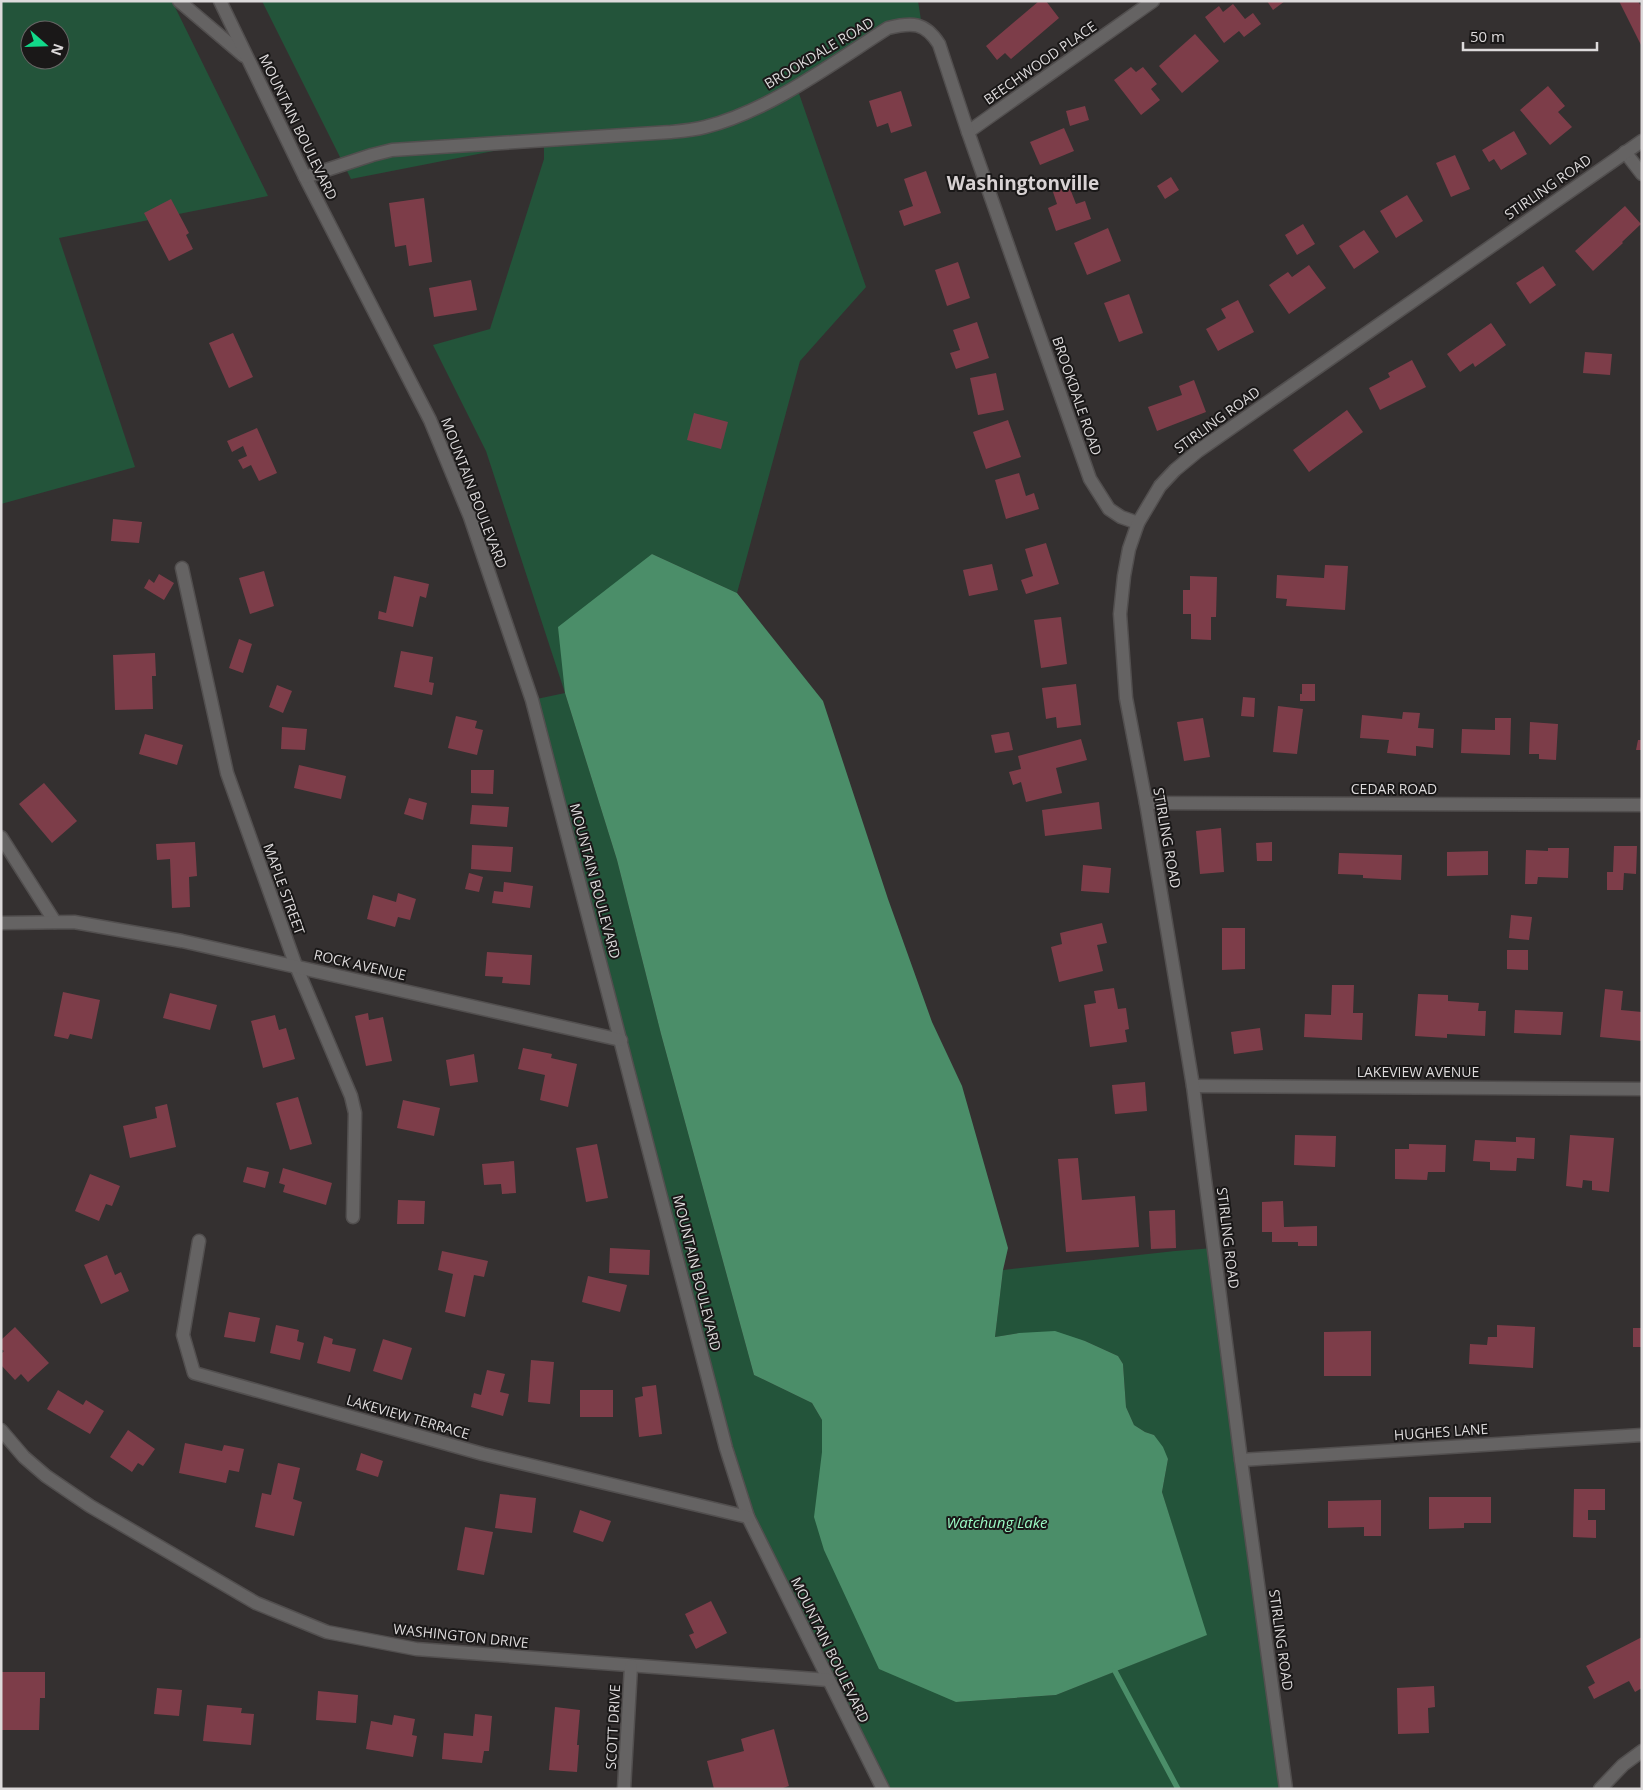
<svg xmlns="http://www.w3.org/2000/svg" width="1643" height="1790" font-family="'Open Sans',sans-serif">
  <rect width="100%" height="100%" fill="#343030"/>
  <!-- green -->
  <g fill="#23543a" fill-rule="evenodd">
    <path d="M1 1H172L268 196 59 238 135 467 1 504ZM30 30H60V60H30Z"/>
    <polygon points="262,1 918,1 921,20 795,82 866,287 800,361 737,593 652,554 565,693 617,860 661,1034 754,1375 812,1403 822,1420 822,1452 956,1702 1056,1695 1206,1635 1162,1492 1168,1459 1154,1435 1145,1432 1134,1425 1126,1407 1123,1364 1118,1356 1085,1341 1019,1333 995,1337 1003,1270 1175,1251 1214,1248 1286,1789 883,1789 748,1517 532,700 565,693 486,451 433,345 490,329 544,159 544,141 351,179"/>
  </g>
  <!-- water -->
  <polygon fill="#4b8e69" points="652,554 737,593 823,701 888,899 932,1022 962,1086 1008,1248 1003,1270 995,1337 1019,1333 1055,1331 1085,1341 1118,1356 1123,1364 1126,1407 1134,1425 1145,1432 1154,1435 1163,1447 1168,1459 1162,1492 1207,1635 1056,1695 956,1702 879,1669 824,1550 814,1517 822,1452 822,1420 812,1403 754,1375 661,1034 617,860 565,693 558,627"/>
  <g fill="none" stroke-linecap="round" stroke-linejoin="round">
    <!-- stream -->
    <polyline stroke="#4b8e69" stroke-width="5.5" points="1115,1671 1178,1789"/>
  </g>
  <!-- building -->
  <g fill="#7d3d49">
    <polygon points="1039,1 1046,1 1059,18 1011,59 1005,53 997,60 986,46"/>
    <polygon points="1267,1 1285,1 1273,10"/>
    <polygon points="1619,1 1638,1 1642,8 1642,47"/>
    <polygon points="1233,4 1245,19 1253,13 1261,24 1244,37 1239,31 1224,43 1205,17 1219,6 1223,12"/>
    <polygon points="1195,34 1219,61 1182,93 1159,66"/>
    <polygon points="1131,67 1136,72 1143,67 1157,84 1151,89 1160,100 1141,115 1114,80"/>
    <polygon points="1548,86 1565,106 1558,112 1572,127 1550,145 1520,110"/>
    <polygon points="901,91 912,126 891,133 888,123 877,127 869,101"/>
    <polygon points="1085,106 1089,120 1070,126 1066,111"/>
    <polygon points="1064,128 1074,151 1040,165 1030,142"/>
    <polygon points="1514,131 1527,154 1501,170 1494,159 1489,162 1482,150"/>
    <polygon points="1455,155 1470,189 1451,197 1436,163"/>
    <polygon points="926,171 941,213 904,226 899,211 913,206 904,179"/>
    <polygon points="1171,177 1179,190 1165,199 1157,186"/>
    <polygon points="1069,186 1076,204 1085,201 1091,219 1056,231 1048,208 1057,204 1053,192"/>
    <polygon points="1407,195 1423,221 1396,238 1380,211"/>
    <polygon points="424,198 432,262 409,266 406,245 395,247 389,203"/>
    <polygon points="171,199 189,233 186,235 193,249 169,261 144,213"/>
    <polygon points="1625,206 1641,224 1622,242 1623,243 1593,271 1575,251"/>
    <polygon points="1303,224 1315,244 1297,255 1285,235"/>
    <polygon points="1108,228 1121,261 1087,275 1074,243"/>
    <polygon points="1364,230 1379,252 1354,269 1339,246"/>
    <polygon points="958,262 970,298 947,306 935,270"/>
    <polygon points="1309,265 1326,288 1289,314 1269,285 1288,272 1292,277"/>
    <polygon points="1543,266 1556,285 1530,304 1516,283"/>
    <polygon points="471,280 477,310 434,317 429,288"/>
    <polygon points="1129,294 1143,333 1119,342 1104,303"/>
    <polygon points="1238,300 1254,332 1218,351 1206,329 1226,318 1221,309"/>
    <polygon points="977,322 989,358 956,369 950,353 960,350 953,330"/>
    <polygon points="1491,323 1506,345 1475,367 1473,363 1460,372 1447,354"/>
    <polygon points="233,333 253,377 229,388 209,343"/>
    <polygon points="1585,352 1612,354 1610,375 1583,373"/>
    <polygon points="1412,360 1426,387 1380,410 1369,388 1390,377 1388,373"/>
    <polygon points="996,373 1004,410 978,415 970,378"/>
    <polygon points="1194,380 1206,412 1157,431 1148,407 1182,395 1179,386"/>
    <polygon points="1347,410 1363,432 1309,472 1293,450"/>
    <polygon points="694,413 728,422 721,449 687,440"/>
    <polygon points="1008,420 1021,457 986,469 973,432"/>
    <polygon points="257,428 277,473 259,481 251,465 243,469 238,460 247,456 243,446 232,452 227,441"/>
    <polygon points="1019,473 1026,496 1034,493 1039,509 1006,519 995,480"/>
    <polygon points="113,519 142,522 139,543 111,541"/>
    <polygon points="1046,543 1059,584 1026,594 1021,580 1033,576 1025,549"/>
    <polygon points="992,564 998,590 969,596 963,570"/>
    <polygon points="1325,565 1348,566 1345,610 1286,606 1287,599 1276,598 1277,575 1324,578"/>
    <polygon points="264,571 274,606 250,614 239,578"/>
    <polygon points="159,574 174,583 164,600 144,588 149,579 154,583"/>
    <polygon points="394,576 429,584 426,598 420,596 413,627 378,619 379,611 386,613"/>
    <polygon points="1190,576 1217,577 1216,617 1211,617 1211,640 1191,639 1191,614 1183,614 1183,590 1190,590"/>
    <polygon points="1061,617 1067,664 1041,668 1034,620"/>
    <polygon points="239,639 252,644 243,673 229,668"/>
    <polygon points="401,651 433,657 429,682 434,683 432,695 394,687"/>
    <polygon points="155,653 156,676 152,676 153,709 115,710 113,655"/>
    <polygon points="1076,684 1081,725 1057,728 1056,717 1046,719 1042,688"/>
    <polygon points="1302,684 1315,684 1315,701 1300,701 1300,694 1302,694"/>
    <polygon points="277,685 292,691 283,713 269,707"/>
    <polygon points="1243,697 1255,698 1254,717 1241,716"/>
    <polygon points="1278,706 1303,709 1297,754 1273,752"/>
    <polygon points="1403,712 1420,713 1418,728 1434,729 1433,748 1416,746 1416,756 1387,753 1389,740 1360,738 1362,715 1402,719"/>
    <polygon points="456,716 477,721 475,728 483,730 477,755 448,748"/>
    <polygon points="1203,718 1210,757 1184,761 1177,722"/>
    <polygon points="1495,718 1511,718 1510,755 1461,753 1462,729 1495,730"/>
    <polygon points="1530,722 1558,724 1556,760 1539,759 1539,754 1529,754"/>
    <polygon points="282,727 307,729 305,750 281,749"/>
    <polygon points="1009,732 1013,750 995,753 991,735"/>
    <polygon points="145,734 183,745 177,765 139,754"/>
    <polygon points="1081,739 1087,760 1056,768 1062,793 1026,802 1021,782 1013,785 1009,772 1021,769 1018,756"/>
    <polygon points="1638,740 1642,740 1642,750 1636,750"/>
    <polygon points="299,765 346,776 341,799 294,788"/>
    <polygon points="471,770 494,770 493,794 471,793"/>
    <polygon points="44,783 77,821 52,843 19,804"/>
    <polygon points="409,798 427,803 423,820 404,814"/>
    <polygon points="1099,802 1102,829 1045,836 1042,810"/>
    <polygon points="472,805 509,807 507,827 470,824"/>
    <polygon points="1221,828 1224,872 1200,874 1196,831"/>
    <polygon points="195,842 197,876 189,877 190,907 172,908 170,859 157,860 156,844"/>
    <polygon points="1272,842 1272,861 1257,861 1256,843"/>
    <polygon points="472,845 513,847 511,872 471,869"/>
    <polygon points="1614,846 1637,846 1636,874 1624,873 1623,890 1607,890 1607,872 1613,872"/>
    <polygon points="1548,848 1569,848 1568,878 1538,877 1537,884 1525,884 1526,850 1548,851"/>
    <polygon points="1488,851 1488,875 1447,876 1447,852"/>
    <polygon points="1339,853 1402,855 1401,880 1363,878 1363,875 1338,874"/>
    <polygon points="1083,865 1111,868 1109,893 1081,891"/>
    <polygon points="469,873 483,877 479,892 465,889"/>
    <polygon points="504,882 533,886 530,908 492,903 494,891 503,892"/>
    <polygon points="398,893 416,899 410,920 398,917 395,927 367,919 373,895 396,902"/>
    <polygon points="1511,915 1532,917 1529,940 1509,938"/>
    <polygon points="1102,923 1107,943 1097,945 1103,971 1059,982 1051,947 1062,944 1060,933"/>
    <polygon points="1222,928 1245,928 1245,969 1222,970"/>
    <polygon points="1507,950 1528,950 1528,970 1507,969"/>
    <polygon points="487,952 532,955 530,985 502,983 503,977 485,976"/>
    <polygon points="1332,985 1354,985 1353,1013 1363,1013 1362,1040 1304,1037 1305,1014 1331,1015"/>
    <polygon points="1114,988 1118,1009 1126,1008 1129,1029 1125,1030 1127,1042 1090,1047 1084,1005 1096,1003 1094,991"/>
    <polygon points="1605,989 1623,991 1621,1010 1642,1012 1642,1041 1600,1037"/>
    <polygon points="63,992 100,1000 92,1039 70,1034 68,1039 54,1036"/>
    <polygon points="170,993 217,1005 210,1030 163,1018"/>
    <polygon points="1418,994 1448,995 1448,1001 1479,1003 1478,1011 1486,1011 1485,1036 1447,1034 1447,1038 1415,1036"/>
    <polygon points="1515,1010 1563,1012 1561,1035 1514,1033"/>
    <polygon points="368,1013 369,1020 383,1017 392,1061 366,1066 355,1016"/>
    <polygon points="275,1015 279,1030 286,1028 295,1059 263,1068 251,1021"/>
    <polygon points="1260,1028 1263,1050 1234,1054 1231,1032"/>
    <polygon points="523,1048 552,1054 551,1058 577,1064 568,1107 540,1100 545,1075 518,1069"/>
    <polygon points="474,1054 478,1082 450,1086 446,1060"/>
    <polygon points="1145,1082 1147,1111 1115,1114 1112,1085"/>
    <polygon points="298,1097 312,1144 290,1150 276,1103"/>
    <polygon points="403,1100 440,1108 434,1136 397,1128"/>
    <polygon points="167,1104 176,1147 130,1158 123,1126 157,1118 155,1107"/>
    <polygon points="1295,1135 1336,1136 1335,1167 1294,1165"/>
    <polygon points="1570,1135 1614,1138 1609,1192 1592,1190 1592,1181 1583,1180 1582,1188 1566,1186"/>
    <polygon points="1516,1137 1535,1138 1534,1159 1517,1158 1516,1171 1490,1170 1490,1162 1473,1161 1475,1140 1516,1142"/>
    <polygon points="597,1144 608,1198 586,1202 576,1148"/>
    <polygon points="1409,1144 1446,1145 1445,1172 1428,1172 1427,1180 1395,1179 1395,1149 1409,1149"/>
    <polygon points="1078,1158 1082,1200 1135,1196 1139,1247 1066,1252 1058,1159"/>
    <polygon points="514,1161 516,1193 502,1194 501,1184 484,1185 482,1164"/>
    <polygon points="247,1167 269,1172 265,1188 243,1182"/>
    <polygon points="283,1168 332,1183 326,1205 283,1192 285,1185 279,1183"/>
    <polygon points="90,1174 120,1186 112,1206 106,1204 99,1221 75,1211"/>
    <polygon points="398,1200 425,1201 424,1224 397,1224"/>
    <polygon points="1283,1201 1284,1227 1317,1226 1317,1246 1298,1246 1298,1242 1272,1242 1272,1232 1262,1232 1262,1202"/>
    <polygon points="1175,1210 1176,1248 1151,1249 1149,1211"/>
    <polygon points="610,1248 650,1250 649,1275 609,1273"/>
    <polygon points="442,1251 488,1261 484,1277 474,1275 465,1317 445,1312 453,1274 438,1270"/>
    <polygon points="107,1255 115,1275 121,1272 129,1291 101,1304 84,1265"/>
    <polygon points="588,1276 627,1285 620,1312 582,1302"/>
    <polygon points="229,1312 260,1318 255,1342 224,1337"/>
    <polygon points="276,1325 299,1330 297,1341 304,1343 300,1360 270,1353"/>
    <polygon points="1497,1325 1535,1327 1533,1368 1469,1364 1470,1344 1487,1345 1488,1337 1497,1337"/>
    <polygon points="15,1327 49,1363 28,1382 21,1374 15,1380 1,1365 1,1354 4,1351 1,1349 1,1340"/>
    <rect x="1633" y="1328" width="9" height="19"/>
    <polygon points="1371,1331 1371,1376 1324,1376 1324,1332"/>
    <polygon points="324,1336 333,1339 332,1344 356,1349 350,1372 317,1363"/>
    <polygon points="383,1339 412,1348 402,1380 373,1371"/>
    <polygon points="531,1360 554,1362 550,1404 528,1402"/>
    <polygon points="487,1370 505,1374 500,1392 509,1394 503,1416 471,1407 474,1393 481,1395"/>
    <polygon points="656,1385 662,1434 639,1437 635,1398 643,1396 642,1387"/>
    <polygon points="58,1390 83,1405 86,1400 104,1411 90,1434 47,1409"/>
    <rect x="580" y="1390" width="33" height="27"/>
    <polygon points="128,1430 155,1449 143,1466 138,1463 132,1472 110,1457"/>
    <polygon points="185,1443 222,1451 224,1445 244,1449 239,1472 229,1470 226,1483 179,1473"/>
    <polygon points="361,1453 383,1461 378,1477 356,1470"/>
    <polygon points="278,1463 300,1468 293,1499 302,1502 294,1536 255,1527 262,1493 271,1495"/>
    <polygon points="1574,1489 1605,1489 1605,1510 1588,1510 1588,1520 1596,1520 1596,1538 1573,1537"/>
    <polygon points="500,1494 536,1498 532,1533 495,1528"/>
    <polygon points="1429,1497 1491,1497 1491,1523 1464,1523 1464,1528 1429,1529"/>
    <polygon points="1381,1500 1381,1536 1364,1536 1364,1527 1328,1528 1328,1501"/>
    <polygon points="580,1510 611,1521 603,1542 573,1532"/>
    <polygon points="465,1527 493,1532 484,1575 457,1570"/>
    <polygon points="711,1601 727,1633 696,1649 689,1635 694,1633 685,1614"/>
    <polygon points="1642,1637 1642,1688 1635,1692 1629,1681 1594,1699 1588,1687 1595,1683 1586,1666"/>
    <polygon points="1,1672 45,1672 45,1698 40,1698 39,1730 1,1730"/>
    <polygon points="1434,1686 1435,1707 1428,1708 1429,1733 1398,1734 1397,1688"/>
    <polygon points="157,1688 182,1690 179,1716 154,1714"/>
    <polygon points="318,1691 358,1695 356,1723 316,1720"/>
    <polygon points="207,1705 242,1708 241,1713 254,1714 251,1745 203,1741"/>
    <polygon points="555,1707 580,1710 577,1745 579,1745 577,1772 549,1770"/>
    <polygon points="475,1714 492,1716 489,1751 484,1751 482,1763 442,1759 444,1733 473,1736"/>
    <polygon points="394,1715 415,1719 412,1735 417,1736 413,1757 366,1749 371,1721 392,1725"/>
    <polygon points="774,1729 789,1786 780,1789 714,1789 707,1761 744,1751 741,1739"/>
  </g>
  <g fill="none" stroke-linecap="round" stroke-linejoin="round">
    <defs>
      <g id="minor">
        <polyline points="179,1 244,56"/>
        <polyline points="220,1 305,177 430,420 470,517 532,700 726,1448 748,1517 883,1789"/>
        <polyline points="968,132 1153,1"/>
        <polyline points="1625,152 1642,174"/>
        <path d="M305 177 372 155 392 150 671 132C682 131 694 130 705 127 769 111 833 63 888 28 912 22 925 22 939 44L968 132 1090 479 1109 509 1121 517 1138 523"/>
        <polyline points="182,568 227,773 296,966 351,1096 355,1113 353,1217"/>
        <polyline points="1146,803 1642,805"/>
        <polyline points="1,837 55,922"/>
        <polyline points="1,923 74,922 182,941 621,1040"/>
        <polyline points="1193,1086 1642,1089"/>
        <polyline points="199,1241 183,1335 194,1373 483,1454 748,1517"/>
        <polyline points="1,1430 24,1457 46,1476 90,1506 256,1603 327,1632 416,1649 828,1680"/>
        <polyline points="1241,1460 1642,1435"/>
        <polyline points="624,1789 631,1666"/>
        <polyline points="1286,1789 1241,1460 1193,1086 1146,803 1126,698 1120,614 1124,576 1129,549 1138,523 1160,486 1175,470 1198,451 1642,141"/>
        <polyline points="1600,1789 1623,1765 1642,1751"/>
      </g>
    </defs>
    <!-- minor casing -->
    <use href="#minor" stroke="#524f4f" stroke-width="15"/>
    <!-- minor -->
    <use href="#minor" stroke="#656363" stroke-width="12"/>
  </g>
  <g text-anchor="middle" stroke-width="4" stroke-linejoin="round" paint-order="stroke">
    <!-- street labels -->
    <g font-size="14" fill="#dddadb" stroke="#1a1818">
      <text transform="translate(819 53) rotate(-31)" y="5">BROOKDALE ROAD</text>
      <text transform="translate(1040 63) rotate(-35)" y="5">BEECHWOOD PLACE</text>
      <text transform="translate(298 127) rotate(64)" y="5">MOUNTAIN BOULEVARD</text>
      <text transform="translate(1548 187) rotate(-35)" y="5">STIRLING ROAD</text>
      <text transform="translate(1077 396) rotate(71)" y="5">BROOKDALE ROAD</text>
      <text transform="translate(1217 420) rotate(-36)" y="5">STIRLING ROAD</text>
      <text transform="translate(474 493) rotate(69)" y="5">MOUNTAIN BOULEVARD</text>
      <text x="1394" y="794">CEDAR ROAD</text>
      <text transform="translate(1167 838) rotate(80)" y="5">STIRLING ROAD</text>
      <text transform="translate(595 881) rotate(75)" y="5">MOUNTAIN BOULEVARD</text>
      <text transform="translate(284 889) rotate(70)" y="5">MAPLE STREET</text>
      <text transform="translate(360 965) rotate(13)" y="5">ROCK AVENUE</text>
      <text x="1418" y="1077">LAKEVIEW AVENUE</text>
      <text transform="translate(1228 1238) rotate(83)" y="5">STIRLING ROAD</text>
      <text transform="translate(697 1273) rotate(76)" y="5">MOUNTAIN BOULEVARD</text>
      <text transform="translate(408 1417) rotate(16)" y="5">LAKEVIEW TERRACE</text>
      <text transform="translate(1441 1432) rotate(-4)" y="5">HUGHES LANE</text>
      <text transform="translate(461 1636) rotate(6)" y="5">WASHINGTON DRIVE</text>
      <text transform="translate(1281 1640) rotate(82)" y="5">STIRLING ROAD</text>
      <text transform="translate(830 1650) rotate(64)" y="5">MOUNTAIN BOULEVARD</text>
      <text transform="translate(613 1727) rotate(-87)" y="5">SCOTT DRIVE</text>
    </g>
    <!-- water labels -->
    <g font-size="15" font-style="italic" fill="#9bfcc5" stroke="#1a1818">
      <text x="997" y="1528">Watchung Lake</text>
    </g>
    <!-- district labels -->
    <g font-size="19" font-weight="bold" fill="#d8d2d3" stroke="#1a1818">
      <text x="1023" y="190">Washingtonville</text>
    </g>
  </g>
  <!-- border -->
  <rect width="1643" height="1790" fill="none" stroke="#dddadb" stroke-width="5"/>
  <!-- north arrow -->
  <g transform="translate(45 45) rotate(110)"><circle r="24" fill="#1a1818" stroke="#686666"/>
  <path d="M0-4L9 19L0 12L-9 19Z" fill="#12d98a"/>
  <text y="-8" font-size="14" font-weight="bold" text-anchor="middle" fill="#dddadb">N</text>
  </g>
  <!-- scale -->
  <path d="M1463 42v8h134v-8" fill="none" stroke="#dddadb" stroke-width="2.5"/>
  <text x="1470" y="42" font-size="15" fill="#dddadb" stroke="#1a1818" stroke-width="4" paint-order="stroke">50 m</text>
</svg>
